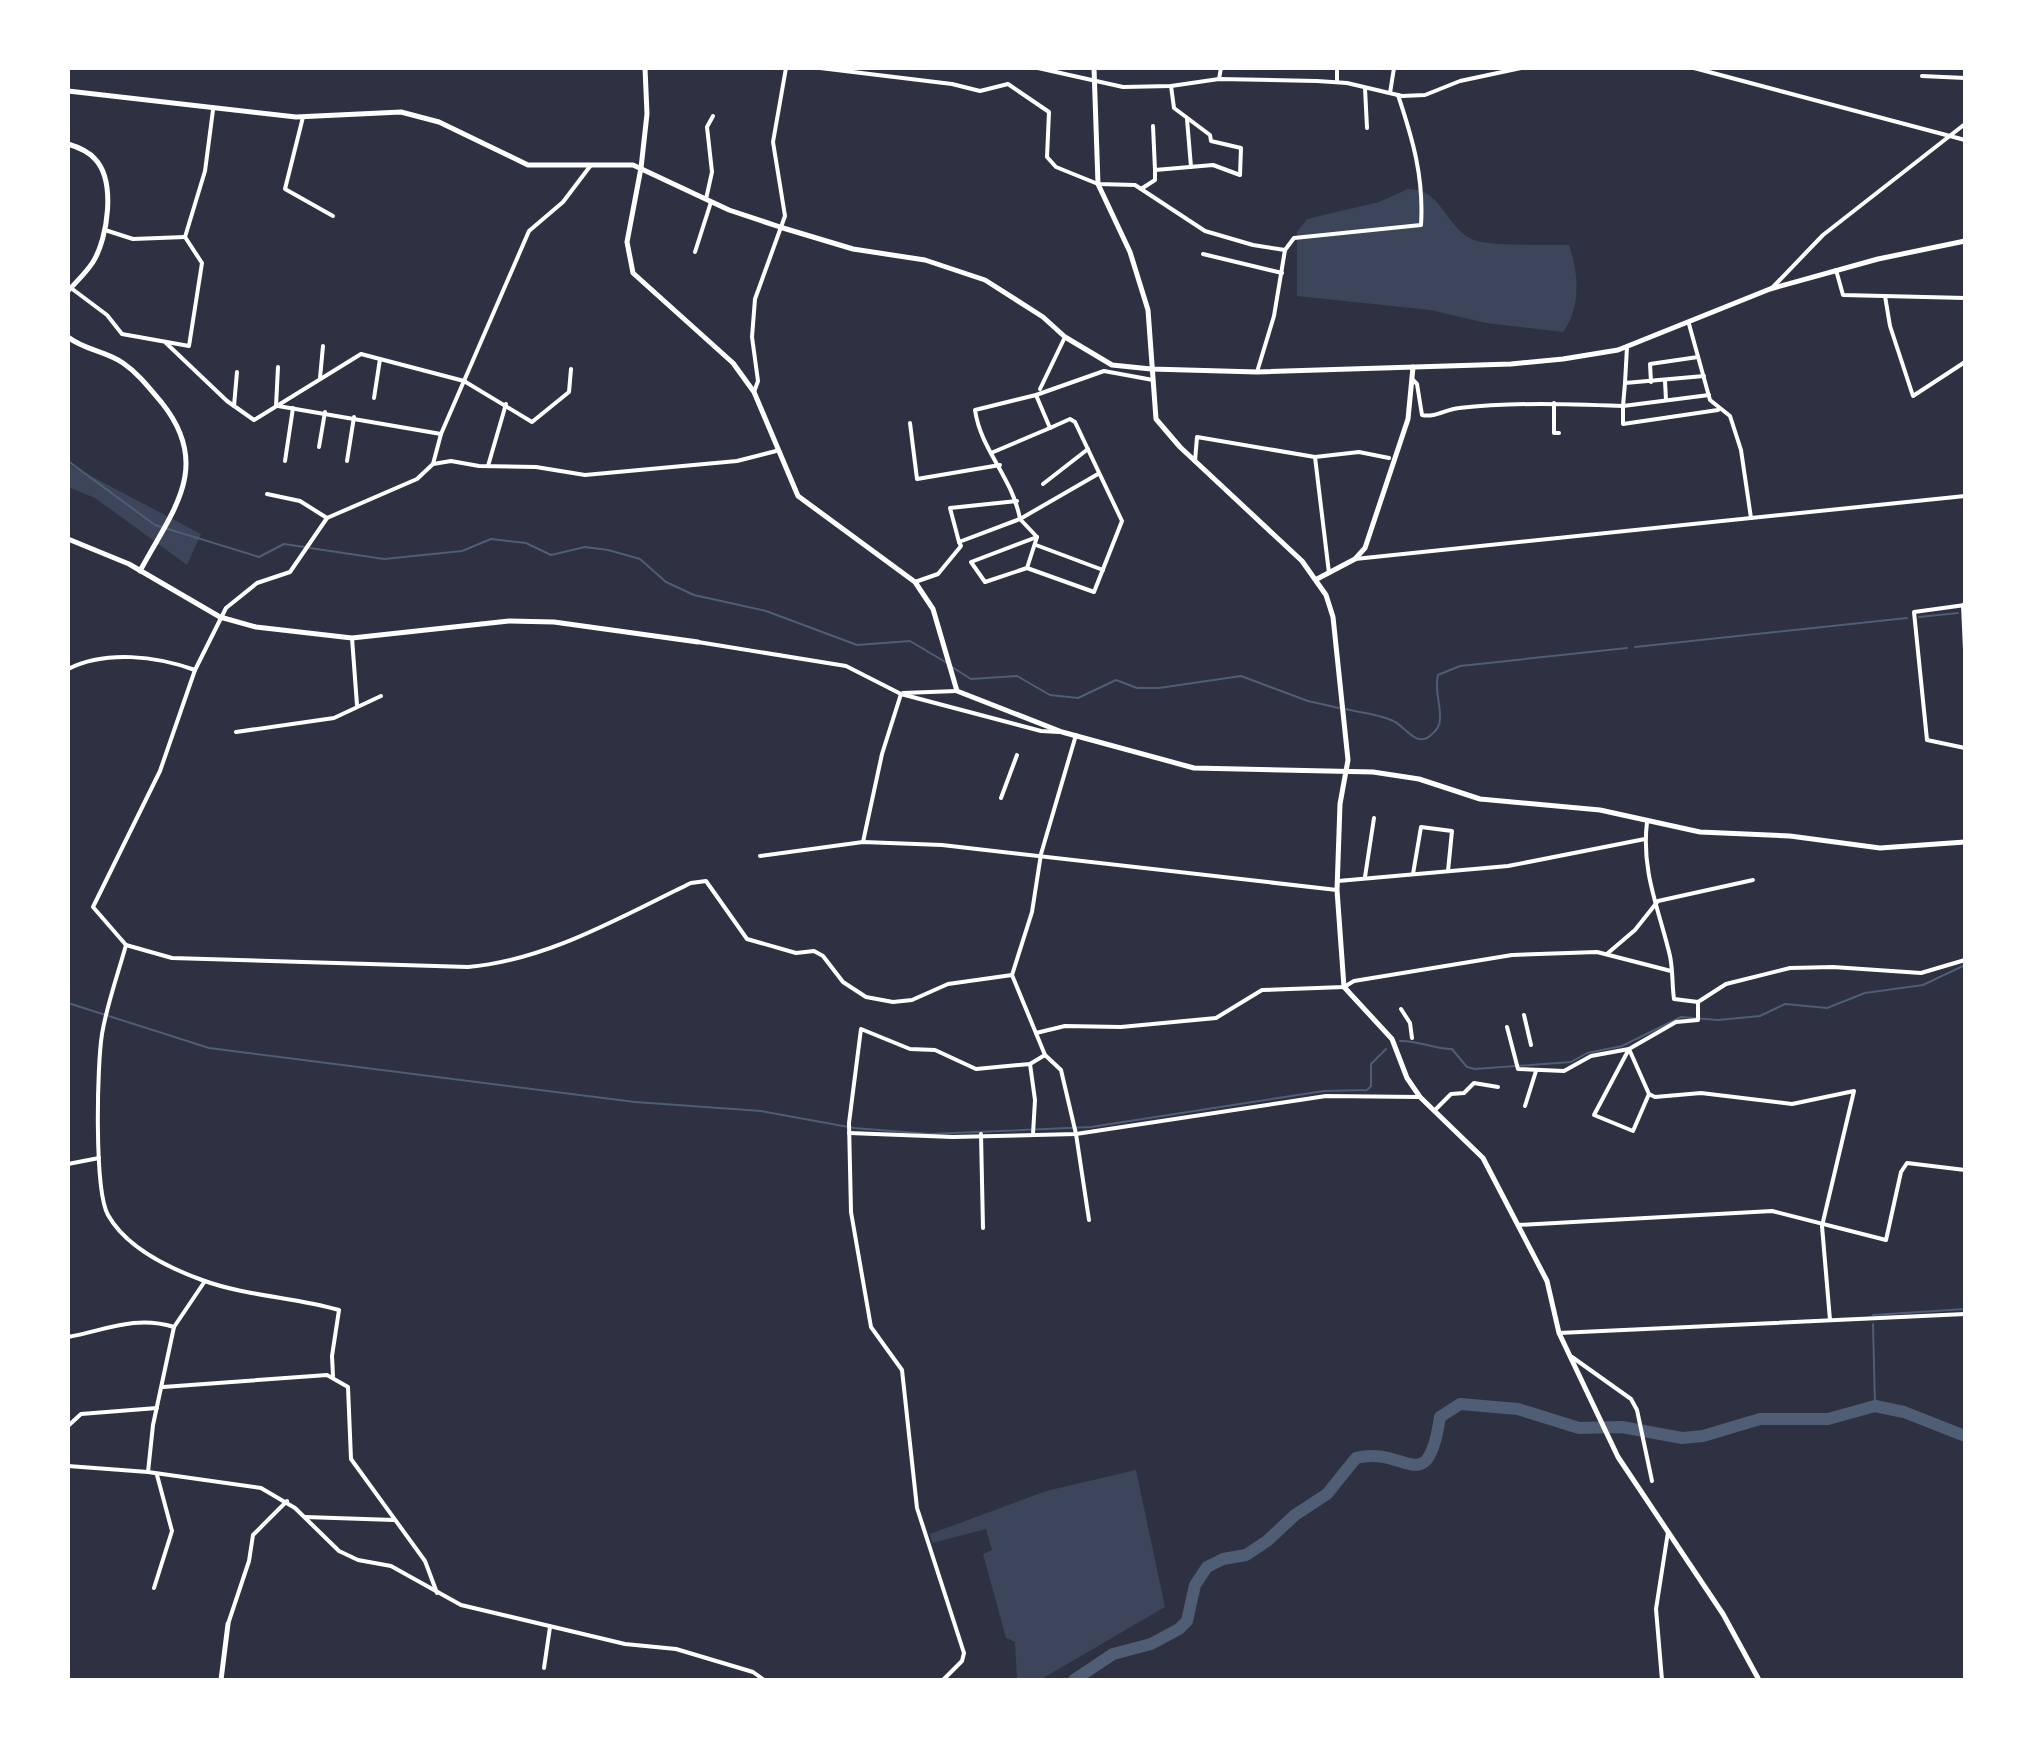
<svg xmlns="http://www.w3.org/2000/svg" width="2033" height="1748" font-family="Georgia,serif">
  <rect width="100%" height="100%" fill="#2d3142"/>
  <!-- green -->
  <g fill="#3c4559">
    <path d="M1408 189C1442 188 1445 228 1474 240 1490 246 1550 245 1569 245 1579 272 1581 309 1563 332L1486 323 1430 310 1297 296V232L1307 219 1379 202Z"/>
    <polygon points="68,464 201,534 187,565 95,498 68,487"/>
    <polygon points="1136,1470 1165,1607 1040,1680 1017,1680 1015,1642 1006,1638 983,1554 992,1550 986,1529 932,1543 930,1534 1046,1491"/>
  </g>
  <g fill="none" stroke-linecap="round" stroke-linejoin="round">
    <!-- stream -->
    <g stroke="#4f5d75" stroke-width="2">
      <polyline points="68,461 155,525 259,557 284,544 304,547"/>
      <polyline points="310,548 384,559 462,551 491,539 526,543 551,555 585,547 608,550 640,559 666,582 694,595 766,611 857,645 910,641 947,663"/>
      <polyline points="1919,617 1958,613"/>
      <polyline points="1635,647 1907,618"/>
      <polyline points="952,667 971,679 1017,676 1050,695 1078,698 1116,680 1137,688 1159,688 1241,676 1308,701 1339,708"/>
      <path d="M1346 709C1360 713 1382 714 1395 722 1406 728 1417 748 1431 735 1436 731 1440 725 1440 719 1441 704 1434 690 1438 675L1460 666 1627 648"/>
      <polyline points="68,1003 209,1048 635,1102 761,1111 854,1128 930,1134 1091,1127 1324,1091 1367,1090 1371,1086 1371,1064 1386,1049"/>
      <path d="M1400 1041C1418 1040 1432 1049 1452 1049L1467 1067 1475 1069 1571 1062 1587 1053 1622 1046 1681 1017 1718 1020 1760 1016 1785 1004 1827 1008 1865 993 1923 985 1965 965"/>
      <polyline points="1873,1315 1965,1309"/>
      <polyline points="1873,1324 1875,1406"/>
    </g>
    <!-- river -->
    <path stroke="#4f5d75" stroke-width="12" d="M1074 1680 1113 1654 1151 1644 1179 1629 1187 1621 1195 1585 1207 1567 1223 1559 1246 1555 1267 1541 1295 1515 1327 1494 1356 1458C1406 1445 1427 1502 1440 1417L1460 1404 1518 1409 1579 1428 1622 1427 1682 1438 1703 1436 1760 1419H1828L1875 1406 1904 1412 1965 1436"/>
    <!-- minor -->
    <g stroke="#fff" stroke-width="4">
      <polyline points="820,68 952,84 980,91 1008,84 1049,112 1047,157 1056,167 1098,184 1135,185 1205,231 1253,245 1285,250"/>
      <polyline points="1038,68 1123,87 1171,86 1219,79 1317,81 1347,83 1402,96 1425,95 1460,81 1521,68"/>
      <polyline points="1337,68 1337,82"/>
      <polyline points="1694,68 1965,140"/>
      <polyline points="1922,76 1965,78"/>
      <polyline points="1219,79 1221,68"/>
      <polyline points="1365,88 1367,128"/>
      <polyline points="1390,93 1394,68"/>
      <polyline points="303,117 285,189 333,216"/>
      <polyline points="1187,119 1191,167"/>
      <polyline points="1153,126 1155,170 1213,165 1240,175 1241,148 1211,141 1210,135 1174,108 1171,86"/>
      <path d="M591 165 563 202 529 231 441 434 433 464 417 479 327 518 290 572 257 583 226 608 195 670 160 771 93 907 126 945 172 958 468 967C548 960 620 917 691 883L706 881 747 939 796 953 814 951 823 956 843 982 866 997 893 1002 912 1000 948 984 1012 975"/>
      <polyline points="1141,189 1155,180 1155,170"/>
      <polyline points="706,199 712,172 707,127 713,116"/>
      <polyline points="105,230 133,239 185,237"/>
      <polyline points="185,237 205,171 213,110"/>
      <polyline points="695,252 711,202"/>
      <polyline points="1203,254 1282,273"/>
      <polyline points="1836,270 1843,295 1965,298"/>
      <polyline points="71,288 107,315 122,334 189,346 202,263 185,237"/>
      <polyline points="1772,288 1823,235 1965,124"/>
      <polyline points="1885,296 1890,326 1913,396 1965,362"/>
      <polyline points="1689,324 1710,400 1730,416 1741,450 1751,518"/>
      <polyline points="166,343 227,401 254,420 361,354 464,381 532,422 569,392 571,369"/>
      <polyline points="1627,347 1625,383 1704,376"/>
      <path d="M1257 372 1274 316 1285 250 1294 238 1421 225C1424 178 1413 140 1398 95"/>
      <polyline points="320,378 323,346"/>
      <path d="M1413 380 1417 384 1422 415C1435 418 1446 409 1459 408 1513 402 1569 404 1623 406V424L1718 410"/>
      <polyline points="1665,381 1666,400"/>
      <polyline points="1651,382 1650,364 1698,357"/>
      <polyline points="1625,383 1623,406 1709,395"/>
      <polyline points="1040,389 1065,337"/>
      <polyline points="754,392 758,381 752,337 755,299 785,216 773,142 786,68"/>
      <polyline points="374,398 380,359"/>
      <polyline points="1554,403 1554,433 1559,433"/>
      <polyline points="234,406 237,372"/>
      <polyline points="276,406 278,367"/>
      <polyline points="278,406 441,434"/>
      <polyline points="910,423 917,479 1000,465"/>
      <polyline points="319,447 325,412"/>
      <polyline points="991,453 1050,428"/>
      <polyline points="1315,457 1329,573"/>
      <polyline points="285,461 293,408"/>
      <polyline points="347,461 354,417"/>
      <polyline points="1195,461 1197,437 1315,457 1359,452 1389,458"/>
      <polyline points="433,464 451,461 479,466 536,467 585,475 737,461 776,451"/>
      <polyline points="488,466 506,404"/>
      <path d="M1098 474 1020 519C1012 476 981 451 975 410L1036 395 1104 371 1153 380"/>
      <polyline points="1043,484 1088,449"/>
      <polyline points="267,494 300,501 327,518"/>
      <polyline points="1017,501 950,508 959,542 1020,519 1037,537"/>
      <polyline points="1036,545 1103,570"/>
      <polyline points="1355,559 1965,496"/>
      <polyline points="1027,568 1037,537 971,562 985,582 1027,568 1094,592 1122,521 1075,422 1070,419 1050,428 1036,395"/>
      <polyline points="915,582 938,574 961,546 959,542"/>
      <polyline points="1963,605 1965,650"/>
      <polyline points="1965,605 1914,612 1927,740 1965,748"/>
      <polyline points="352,638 357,705"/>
      <polyline points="698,642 846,666 901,694 1041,731 1059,732"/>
      <path d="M68 669C106 650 156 656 195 670"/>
      <polyline points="903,693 957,691"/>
      <polyline points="236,732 334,718 381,696"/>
      <polyline points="1076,735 1041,854 1032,912 1012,975 1045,1055 1061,1070 1076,1134 1089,1220"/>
      <polyline points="1001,798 1017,755"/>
      <path d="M1647 822C1641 872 1659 909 1670 956 1673 970 1672 985 1674 999L1698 1002 1726 984 1790 968 1833 967 1921 973 1965 960"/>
      <polyline points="863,842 882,754 901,694"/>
      <polyline points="760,856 863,842 942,845 1337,890"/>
      <polyline points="1413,874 1421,827 1452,831 1448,871"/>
      <polyline points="1365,877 1374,818"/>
      <polyline points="1338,881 1508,866 1645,839"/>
      <path d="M126 945C118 974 107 1004 102 1034 97 1065 94 1190 108 1215 126 1247 169 1268 202 1280 245 1296 294 1297 339 1310L332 1356 333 1376"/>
      <polyline points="1608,953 1635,930 1658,901 1753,880"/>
      <polyline points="1698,1002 1698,1020 1676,1022 1629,1049 1649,1094 1655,1097 1701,1093 1792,1104 1854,1091 1822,1226 1830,1320"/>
      <polyline points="1401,1009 1410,1023 1412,1038"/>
      <polyline points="1524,1015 1531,1045"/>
      <polyline points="1507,1027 1518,1069 1564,1071 1591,1056 1629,1049"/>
      <polyline points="1036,1033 1065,1026 1121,1027 1216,1018 1262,990 1344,987 1354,981 1512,955 1597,952 1671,971"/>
      <polyline points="1629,1049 1594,1115 1633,1131 1649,1094"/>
      <polyline points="1030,1064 1035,1100 1033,1134"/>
      <polyline points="1525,1106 1536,1071"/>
      <polyline points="1435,1110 1451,1094 1464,1093 1474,1083 1498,1087"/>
      <polyline points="849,1133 953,1137 1076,1134 1326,1096 1419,1097"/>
      <polyline points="981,1134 983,1228"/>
      <polyline points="68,1164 99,1158"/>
      <polyline points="1518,1225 1772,1211 1886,1240 1901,1172 1907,1163 1965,1170"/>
      <polyline points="1559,1333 1965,1314"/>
      <path d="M68 1337C106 1330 135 1315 174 1327"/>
      <polyline points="1572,1357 1631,1399 1637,1410 1652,1481"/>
      <polyline points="163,1387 327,1375 348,1387 351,1459 425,1561 437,1593"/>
      <polyline points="68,1426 81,1414 157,1408"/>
      <polyline points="68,1466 148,1472 261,1488 295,1508 339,1551 358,1560 391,1566 461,1605 625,1644 676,1649 753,1672 764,1680"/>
      <polyline points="148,1472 153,1425 174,1327 205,1281"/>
      <polyline points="305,1517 394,1520"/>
      <polyline points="154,1588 172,1531 157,1475"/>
      <polyline points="228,1624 249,1561 253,1535 287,1501"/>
      <polyline points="544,1668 550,1627"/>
      <polyline points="943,1680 962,1661 964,1653 917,1508 902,1370 871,1327 851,1212 849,1123 861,1029 910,1049 935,1050 976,1069 1030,1064 1045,1055"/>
      <polyline points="1662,1680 1656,1609 1668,1532"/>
    </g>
    <!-- tertiary -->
    <g stroke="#fff" stroke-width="5">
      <polyline points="1094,68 1098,184 1130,252 1148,310 1156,419 1180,447 1302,561 1326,595 1333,617 1348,760 1340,804 1337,890 1344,987 1392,1039 1407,1078 1420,1097 1483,1158 1547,1281 1559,1333 1618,1457 1723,1614 1759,1680"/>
      <polyline points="68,91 296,117 401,112 439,122 528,165 633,165 729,210 783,228 853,249 925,260 985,280 1043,317 1065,337 1112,365 1151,369 1257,372 1511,364 1563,359 1618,350 1770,289 1878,259 1965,241"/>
      <path d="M68 144C78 147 88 151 95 159 116 181 108 238 93 262 86 273 76 282 68 291"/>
      <path d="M68 337C84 350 106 351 123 363 139 374 150 389 162 403 213 467 172 511 140 571"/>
      <polyline points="68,539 129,564 220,617 256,627 352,638 509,621 554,622 698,642"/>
      <polyline points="1317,579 1355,559 1365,548 1408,419 1413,367"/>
      <polyline points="221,1680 228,1624"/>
    </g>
    <!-- secondary -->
    <polyline stroke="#fff" stroke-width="5" points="645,68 647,114 641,168 627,242 633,273 733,363 754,392 798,496 915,582 933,609 957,691 1062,732 1194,768 1373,772 1419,779 1480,799 1600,810 1700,832 1790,836 1880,848 1965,842"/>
  </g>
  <!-- border -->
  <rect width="2033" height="1748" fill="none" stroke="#ffffff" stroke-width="140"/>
</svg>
